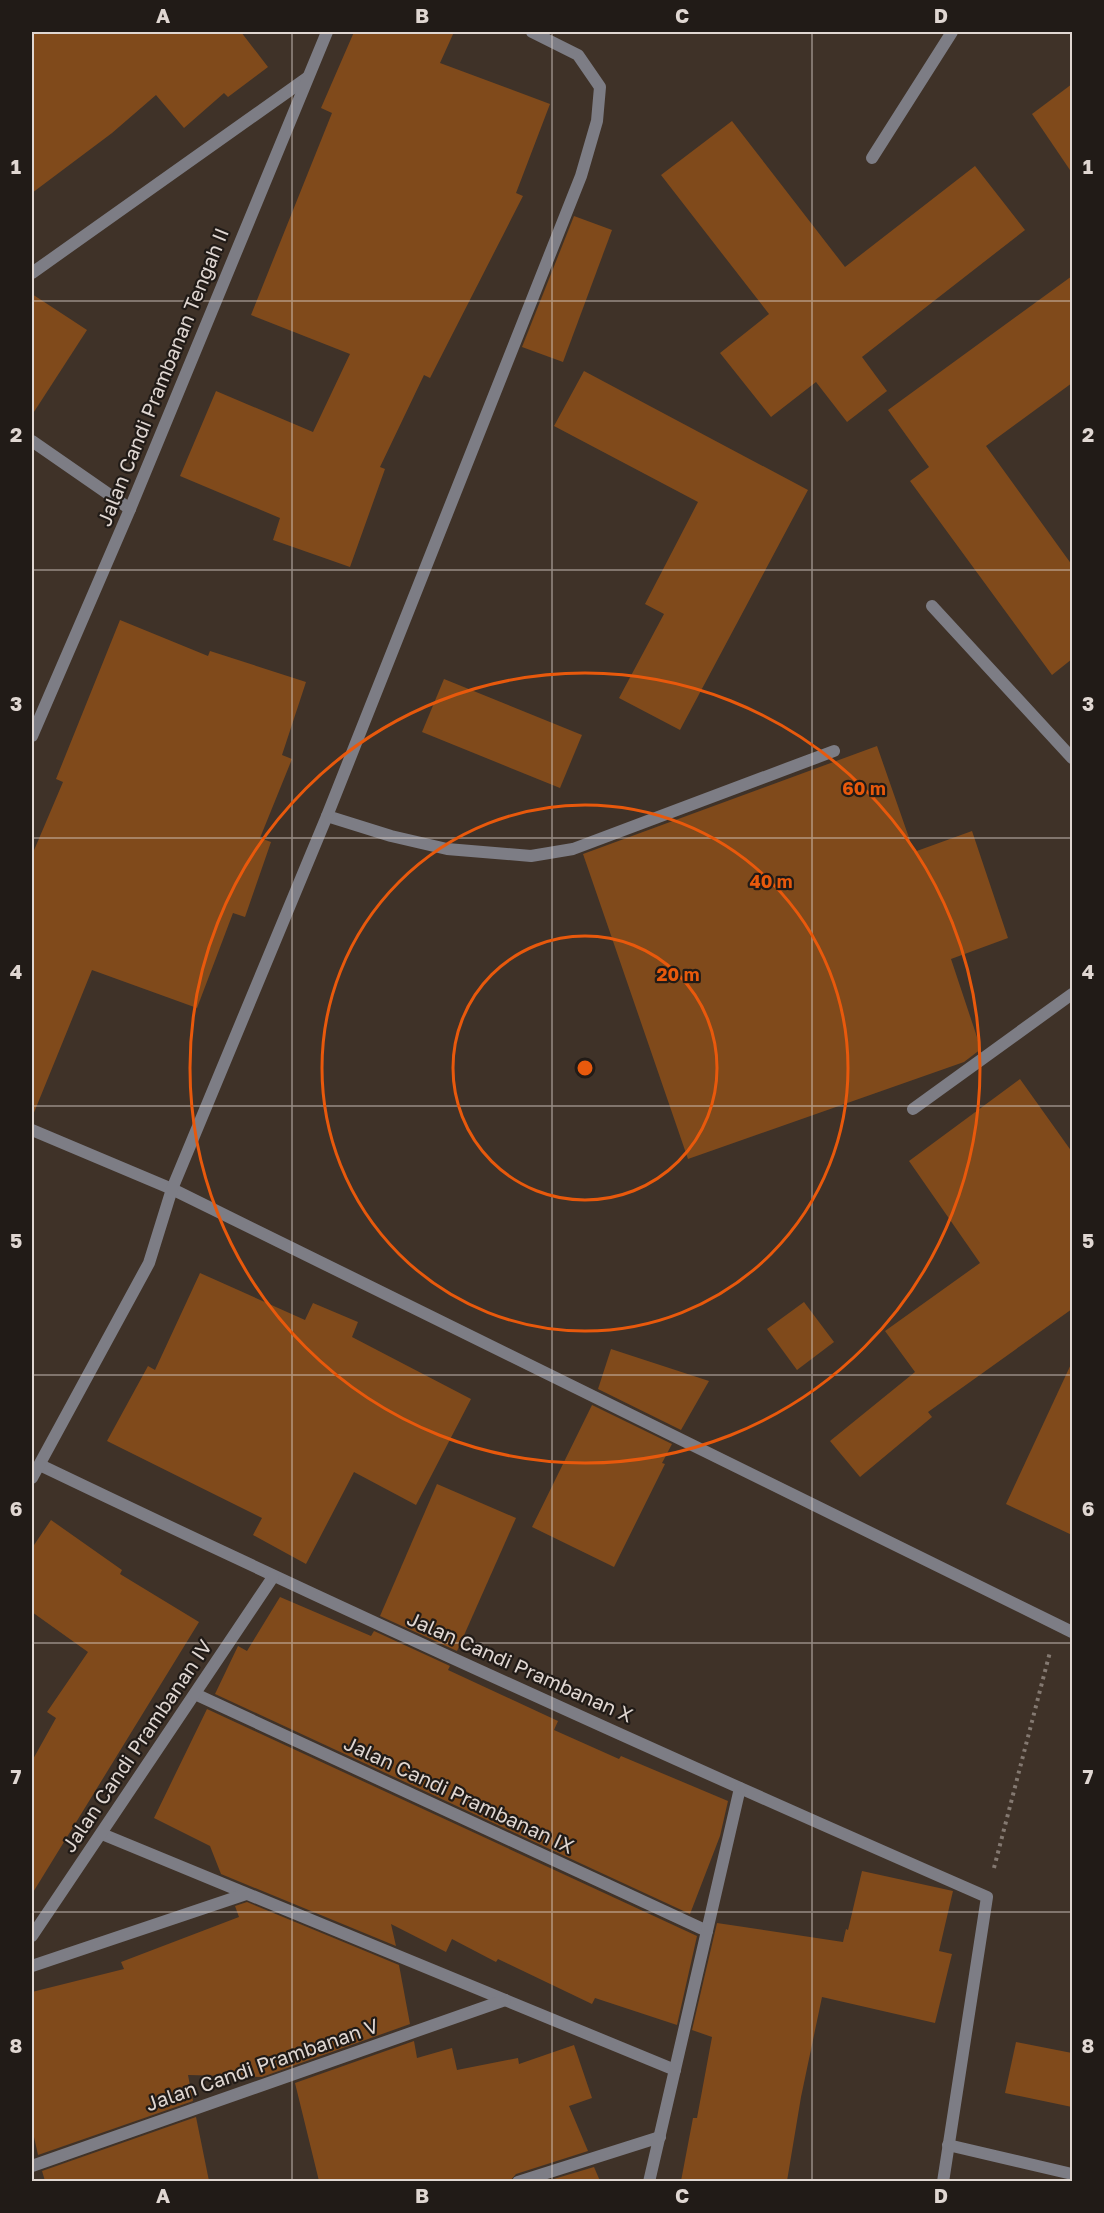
<svg xmlns="http://www.w3.org/2000/svg" width="1104" height="2213" font-family="'Golos Text',sans-serif">
  <rect width="100%" height="100%" fill="#3f3228"/>
  <!-- building -->
  <g fill="#804a1b">
    <polygon points="32,32 241,32 268,67 228,97 224,93 184,128 156,95 112,133 32,193"/>
    <polygon points="354,32 454,32 440,63 550,104 516,193 523,196 430,378 424,375 380,467 385,469 350,567 273,540 280,518 180,476 216,391 313,432 350,354 251,315 332,113 321,108"/>
    <polygon points="1072,84 1072,173 1032,114"/>
    <polygon points="732,121 845,267 975,166 1025,230 862,357 887,391 847,422 816,382 771,417 720,353 769,314 661,175"/>
    <polygon points="574,216 612,230 563,362 522,347"/>
    <polygon points="1072,276 1072,383 986,446 1072,565 1072,659 1052,675 910,481 929,467 888,410"/>
    <polygon points="32,294 87,330 32,415"/>
    <polygon points="584,371 808,490 680,730 619,698 664,614 645,604 698,502 554,426"/>
    <polygon points="120,620 208,656 210,651 306,682 282,755 292,759 260,838 271,842 245,917 233,913 197,1008 92,970 33,1115 32,855 63,782 56,779"/>
    <polygon points="444,679 582,735 560,788 422,732"/>
    <polygon points="877,746 914,852 972,831 1008,938 951,959 981,1049 964,1062 688,1159 583,854"/>
    <polygon points="1020,1079 1072,1152 1072,1309 928,1412 932,1417 860,1477 830,1441 915,1372 885,1331 980,1263 909,1161"/>
    <polygon points="200,1273 305,1320 313,1303 358,1322 352,1337 471,1399 416,1505 354,1472 306,1564 253,1535 262,1518 107,1441 148,1366 155,1370"/>
    <polygon points="804,1302 834,1342 797,1370 767,1329"/>
    <polygon points="611,1349 709,1381 681,1430 598,1389"/>
    <polygon points="1072,1362 1072,1535 1006,1504"/>
    <polygon points="592,1405 672,1444 662,1463 665,1464 614,1567 532,1527"/>
    <polygon points="437,1484 516,1518 457,1651 380,1616"/>
    <polygon points="51,1520 122,1570 120,1574 199,1622 32,1894 32,1761 56,1718 47,1712 88,1652 32,1612 32,1548"/>
    <polygon points="280,1597 371,1636 374,1631 450,1666 448,1670 558,1721 554,1730 619,1759 621,1756 728,1801 720,1836 690,1914 215,1694 238,1646 247,1651"/>
    <polygon points="207,1709 697,1936 677,2025 595,1998 592,2004 498,1959 496,1962 452,1939 446,1952 391,1924 396,1946 221,1874 210,1846 154,1818"/>
    <polygon points="862,1871 953,1891 939,1951 952,1954 935,2023 822,1997 801,2097 787,2181 681,2181 693,2118 697,2118 712,2037 692,2030 717,1923 843,1942 846,1929 848,1930"/>
    <polygon points="247,1902 399,1965 410,2024 262,2077 188,2075 193,2101 38,2155 32,2128 32,1992 124,1969 121,1962 239,1917 235,1906"/>
    <polygon points="414,2041 417,2058 452,2048 457,2070 518,2058 519,2064 574,2045 592,2098 569,2106 588,2151 516,2174 510,2181 319,2181 295,2083"/>
    <polygon points="1016,2042 1072,2053 1072,2107 1005,2093"/>
    <polygon points="196,2117 209,2181 45,2181 42,2171"/>
    <polygon points="594,2167 600,2181 547,2181"/>
  </g>
  <g fill="none" stroke-linecap="round" stroke-linejoin="round">
    <!-- path -->
    <polyline stroke="#847971" stroke-width="4" stroke-dasharray="3 4.5" stroke-linecap="butt" points="994,1868 1050,1652"/>
    <!-- lane -->
    <g stroke="#7d7d85" stroke-width="12">
      <polyline points="872,158 952,32"/>
      <polyline points="932,606 1072,758"/>
      <polyline points="327,816 391,836 447,849 531,856 573,849 834,751"/>
    </g>
    <!-- street -->
    <g stroke="#7d7d85" stroke-width="12">
      <polyline points="32,273 307,78"/>
      <polyline points="32,441 130,509"/>
      <polyline points="32,736 130,509 327,32"/>
      <polyline points="913,1109 1072,994"/>
      <polyline points="32,1130 172,1189 1072,1632"/>
      <path d="M40 1465C353 1615 669 1758 987 1897L943 2182"/>
      <polyline points="32,1478 149,1263 172,1189 327,816 581,176 597,121 600,87 578,55 532,32"/>
      <polyline points="195,1694 707,1931"/>
      <polyline points="102,1834 675,2070"/>
      <polyline points="32,1936 273,1577"/>
      <polyline points="32,1966 246,1894"/>
      <polyline points="948,2145 1072,2174"/>
      <polyline points="32,2166 505,2000"/>
      <polyline points="518,2182 660,2137"/>
      <polyline points="649,2182 740,1788"/>
    </g>
  </g>
  <!-- grid -->
  <path fill="none" stroke="#e0d7d2" stroke-width="1.5" stroke-opacity="0.55" d="M292 32V2182M552 32V2182M812 32V2182M32 301H1072M32 570H1072M32 838H1072M32 1106H1072M32 1375H1072M32 1643H1072M32 1912H1072"/>
  <!-- distance rings -->
  <g fill="none" stroke="#e8590c" stroke-width="3">
    <circle cx="585" cy="1068" r="132"/>
    <circle cx="585" cy="1068" r="263"/>
    <circle cx="585" cy="1068" r="395"/>
  </g>
  <g text-anchor="middle" stroke-width="4.5" stroke-linejoin="round" paint-order="stroke">
    <!-- street labels -->
    <g font-size="20" fill="#e0d7d2" stroke="#211b17">
      <text transform="translate(163 377) rotate(-68)" y="7">Jalan Candi Prambanan Tengah II</text>
      <text transform="translate(520 1667) rotate(24)" y="7">Jalan Candi Prambanan X</text>
      <text transform="translate(137 1746) rotate(-56)" y="7">Jalan Candi Prambanan IV</text>
      <text transform="translate(459 1795) rotate(25)" y="7">Jalan Candi Prambanan IX</text>
      <text transform="translate(262 2065) rotate(-19)" y="7">Jalan Candi Prambanan V</text>
    </g>
  </g>
  <circle cx="585" cy="1068" r="9" fill="#e8590c" stroke="#211b17" stroke-width="3"/>
  <g font-size="18" text-anchor="middle" font-weight="bold" fill="#e8590c" stroke="#211b17" stroke-width="4.5" stroke-linejoin="round" paint-order="stroke">
    <text x="864" y="795">60 m</text>
    <text x="771" y="888">40 m</text>
    <text x="678" y="981">20 m</text>
  </g>
  <!-- border -->
  <rect width="1104" height="2213" fill="none" stroke="#211b17" stroke-width="66"/>
  <rect x="33" y="33" width="1038" height="2147" fill="none" stroke="#e0d7d2" stroke-width="2"/>
  <g font-size="20" text-anchor="middle" font-weight="bold" fill="#e0d7d2">
    <text x="163" y="23">A</text>
    <text x="422" y="23">B</text>
    <text x="682" y="23">C</text>
    <text x="941" y="23">D</text>
    <text x="16" y="174">1</text>
    <text x="1088" y="174">1</text>
    <text x="16" y="442">2</text>
    <text x="1088" y="442">2</text>
    <text x="16" y="711">3</text>
    <text x="1088" y="711">3</text>
    <text x="16" y="979">4</text>
    <text x="1088" y="979">4</text>
    <text x="16" y="1248">5</text>
    <text x="1088" y="1248">5</text>
    <text x="16" y="1516">6</text>
    <text x="1088" y="1516">6</text>
    <text x="16" y="1784">7</text>
    <text x="1088" y="1784">7</text>
    <text x="16" y="2053">8</text>
    <text x="1088" y="2053">8</text>
    <text x="163" y="2203">A</text>
    <text x="422" y="2203">B</text>
    <text x="682" y="2203">C</text>
    <text x="941" y="2203">D</text>
  </g>
</svg>
